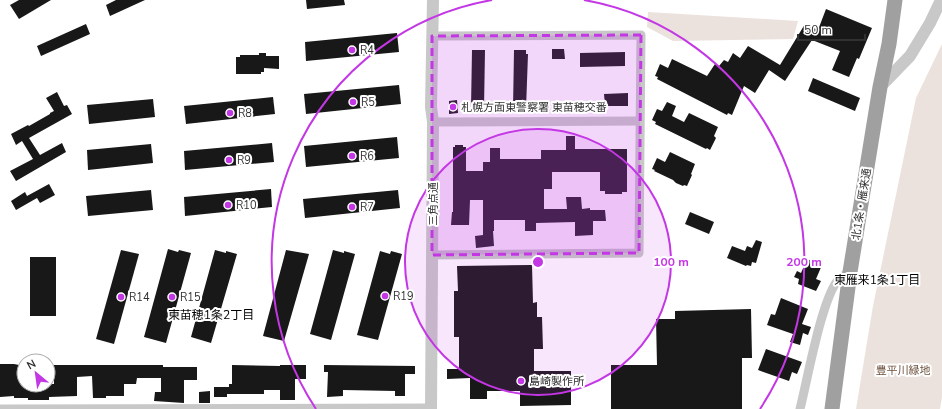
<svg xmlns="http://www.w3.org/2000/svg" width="942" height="409" font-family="'Nunito Sans','Noto Sans JP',sans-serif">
  <rect width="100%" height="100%" fill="#fff"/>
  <!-- green -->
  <g fill="#ebe2dd">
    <polygon points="648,12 798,21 793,39 673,41 647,27"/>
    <polygon points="942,44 942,397 940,409 856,409 873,306 916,98"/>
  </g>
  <!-- building -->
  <g fill="#181818">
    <polygon points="19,0 51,0 19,19 10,5"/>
    <polygon points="116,0 145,0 110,16 106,5"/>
    <polygon points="306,0 344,0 345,5 307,9"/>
    <polygon points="826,9 872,28 859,59 857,58 849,77 832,70 840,51 812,40 785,81 769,70 755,93 744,86 732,115 728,113 727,115 657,79 658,77 655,76 660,64 668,68 672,59 707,76 715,64 719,66 724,60 728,62 733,53 740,58 748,46 780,65 805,24 818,30"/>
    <polygon points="86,24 90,34 41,56 37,46"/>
    <polygon points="397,33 399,52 306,61 305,42"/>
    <polygon points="552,49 564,49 565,59 552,59"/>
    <polygon points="472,50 485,50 484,108 471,108"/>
    <polygon points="514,50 526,50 526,54 528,54 526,109 513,109"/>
    <polygon points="625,52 625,66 580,67 580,53"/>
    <polygon points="259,53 266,53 266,56 279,56 279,69 264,68 264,72 261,72 261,74 236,74 236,57 240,57 240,55 259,55"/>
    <polygon points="813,78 860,98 855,111 808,91"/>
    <polygon points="399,85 401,104 306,114 304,94"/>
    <polygon points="57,92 64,106 67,105 72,114 29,138 40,155 62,143 66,152 16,181 10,171 33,159 22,141 16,145 11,134 28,125 29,126 50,114 50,113 54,111 46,98"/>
    <polygon points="628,93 628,106 605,106 604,94"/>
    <polygon points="273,97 275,114 186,124 184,106"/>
    <polygon points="153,99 155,117 89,124 87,105"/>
    <polygon points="457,100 458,113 449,114 449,101"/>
    <polygon points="667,102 676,106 672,116 684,122 689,113 718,127 714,136 716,138 710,150 707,148 706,149 655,124 656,122 652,120 657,109 662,111"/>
    <polygon points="566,136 575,136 575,149 627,149 627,192 622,192 622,194 605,194 605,191 600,191 600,172 552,172 552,189 544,189 544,209 567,209 566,197 581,197 582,209 590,208 590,210 605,210 606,221 593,221 593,235 575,236 575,222 536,223 536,231 525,231 525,220 494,220 494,231 493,231 494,246 476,248 475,236 483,235 483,200 470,200 469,225 451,225 452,212 453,212 453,147 455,147 455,145 463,145 463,147 466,147 466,171 483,171 483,162 490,162 490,148 500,148 500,159 541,159 541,150 566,150"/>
    <polygon points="397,137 399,158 306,167 304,146"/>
    <polygon points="272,143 274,162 185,170 184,151"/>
    <polygon points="151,144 153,163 88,170 87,150"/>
    <polygon points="670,152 695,164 691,174 692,175 687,186 684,185 683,186 676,183 673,180 654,171 655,170 652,169 657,158 665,162"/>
    <polygon points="49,184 55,195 40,203 37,198 16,210 11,201 25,192 27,196"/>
    <polygon points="271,189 272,207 185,216 184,197"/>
    <polygon points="151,190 153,210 88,216 86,196"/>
    <polygon points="398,190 400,208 305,218 303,199"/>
    <polygon points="690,212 714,222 709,234 685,224"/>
    <polygon points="756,240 762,242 756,263 752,262 751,266 747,265 746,266 727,258 732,246 745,251 747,246 752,248"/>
    <polygon points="168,249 178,252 179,250 191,253 166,343 144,337"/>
    <polygon points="121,250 139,254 114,344 96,339"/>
    <polygon points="215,250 226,253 226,251 237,254 211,343 191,337"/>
    <polygon points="286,250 309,254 284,341 263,336"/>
    <polygon points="333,250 344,253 344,251 355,254 331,340 310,334"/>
    <polygon points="380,251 390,254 391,251 402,254 378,340 357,335"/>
    <rect x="30" y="257" width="26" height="59"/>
    <polygon points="807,259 822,265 816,279 821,281 816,291 798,284 799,279 794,277 797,271 801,273"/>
    <polygon points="532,265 533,303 537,302 537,317 542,317 543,349 534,349 534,371 571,371 571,405 520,406 520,391 487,391 487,399 470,399 470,378 447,379 447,369 459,369 459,337 454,337 454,291 458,291 457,266"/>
    <polygon points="781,298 808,309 802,324 811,327 808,335 803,333 800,345 790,342 793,334 767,325 771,314 775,315"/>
    <polygon points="751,309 752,358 742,358 742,409 611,409 611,365 657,365 656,319 675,319 675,311"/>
    <polygon points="766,349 802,362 797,374 792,372 789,381 758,370"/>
    <polygon points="0,364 14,364 24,366 24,386 45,386 48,384 54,384 54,365 163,365 163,367 197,367 197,380 184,380 184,403 154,401 155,392 161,392 161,378 137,378 136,384 124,384 124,396 106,396 106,398 93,398 92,376 77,377 77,396 49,397 49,400 28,400 28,398 14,398 14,396 0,397"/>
    <polygon points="232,365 280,366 280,365 306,365 306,379 295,379 295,400 280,400 280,390 264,390 264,394 227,394 227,397 214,397 214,387 229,387 229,384 232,384"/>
    <polygon points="324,365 415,366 415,374 405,374 405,396 395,396 395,391 343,390 343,396 327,397 328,372 324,372"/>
    <polygon points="210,391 210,403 199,403 199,392"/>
  </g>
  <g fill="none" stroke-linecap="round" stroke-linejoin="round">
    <!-- minor -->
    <g stroke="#c8c8c8" stroke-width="9">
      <polyline points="432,36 641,35 639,253 432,255"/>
      <polyline points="433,122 639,121"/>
      <polyline points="0,409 431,408"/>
      <path d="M800 409C807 382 822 296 839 279 842 276 847 274 850 272"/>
    </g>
    <!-- tertiary -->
    <g stroke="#c8c8c8" stroke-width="12">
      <polyline points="880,87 910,56 930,23 941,0"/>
      <polyline points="431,409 433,122 431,107 433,0"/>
    </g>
    <!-- trunk -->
    <polyline stroke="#a0a0a0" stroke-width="15" points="832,409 850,272 880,87 889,44 895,0"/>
  </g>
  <!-- marked area -->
  <path fill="#c437e5" fill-opacity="0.2" stroke="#c437e5" stroke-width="3" stroke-dasharray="8 5" stroke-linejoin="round" d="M641 35 639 253 432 255V36Z"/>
  <!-- distance rings -->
  <circle cx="538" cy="262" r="133" fill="#c437e5" fill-opacity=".12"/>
  <g fill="none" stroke="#c437e5" stroke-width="2">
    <circle cx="538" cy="262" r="133"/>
    <path d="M316 409A266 266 0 0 1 492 0M584 0A266 266 0 0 1 760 409"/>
  </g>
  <!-- markers -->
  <g fill="#c437e5" stroke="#fff" stroke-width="1.5">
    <circle cx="352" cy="50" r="4"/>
    <circle cx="353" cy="102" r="4"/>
    <circle cx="453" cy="107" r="4"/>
    <circle cx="230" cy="113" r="4"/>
    <circle cx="352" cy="156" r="4"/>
    <circle cx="229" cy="160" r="4"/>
    <circle cx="228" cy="205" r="4"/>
    <circle cx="352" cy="207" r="4"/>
    <circle cx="385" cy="296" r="4"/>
    <circle cx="121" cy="297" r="4"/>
    <circle cx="172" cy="297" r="4"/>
    <circle cx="521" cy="381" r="4"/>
  </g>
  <g text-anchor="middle" stroke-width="4" stroke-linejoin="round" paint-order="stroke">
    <!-- poi labels -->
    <g font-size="11" fill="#313131" stroke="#fff" text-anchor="start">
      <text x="360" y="54">R4</text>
      <text x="361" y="106">R5</text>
      <text x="461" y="111">札幌方面東警察署 東苗穂交番</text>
      <text x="238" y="117">R8</text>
      <text x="360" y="160">R6</text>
      <text x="237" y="164">R9</text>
      <text x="236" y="209">R10</text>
      <text x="360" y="211">R7</text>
      <text x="393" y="300">R19</text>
      <text x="129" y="301">R14</text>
      <text x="180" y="301">R15</text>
      <text x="529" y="385">島崎製作所</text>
    </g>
    <!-- street labels -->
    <g font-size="11" fill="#313131" stroke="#fff">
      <text transform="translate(433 204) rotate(-90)" y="4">三角点通</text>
      <text transform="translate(861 204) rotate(-81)" y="4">北1条・雁来通</text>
    </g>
    <!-- park labels -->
    <g font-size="11" fill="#6e523e" stroke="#fff">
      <text x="903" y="374">豊平川緑地</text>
    </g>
    <!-- neighbourhood labels -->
    <g font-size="12" fill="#000" stroke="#fff">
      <text x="877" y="284">東雁来1条1丁目</text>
      <text x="211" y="319">東苗穂1条2丁目</text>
    </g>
  </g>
  <circle cx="538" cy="262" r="6" fill="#c437e5" stroke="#fff" stroke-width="2"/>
  <g font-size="12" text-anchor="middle" font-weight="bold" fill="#c437e5" stroke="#fff" stroke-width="4" stroke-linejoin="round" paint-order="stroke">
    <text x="671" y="266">100 m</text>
    <text x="804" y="266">200 m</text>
  </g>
  <!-- north arrow -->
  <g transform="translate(36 373) rotate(331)"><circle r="19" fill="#ffffff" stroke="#adadad"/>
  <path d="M0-3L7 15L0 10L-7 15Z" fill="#c437e5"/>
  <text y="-6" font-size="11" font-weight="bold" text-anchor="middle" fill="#313131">N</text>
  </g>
  <!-- scale -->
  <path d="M798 34v6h67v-6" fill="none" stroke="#313131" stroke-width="2"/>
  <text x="804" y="34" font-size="12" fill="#313131" stroke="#ffffff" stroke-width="3" paint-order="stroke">50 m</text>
</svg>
